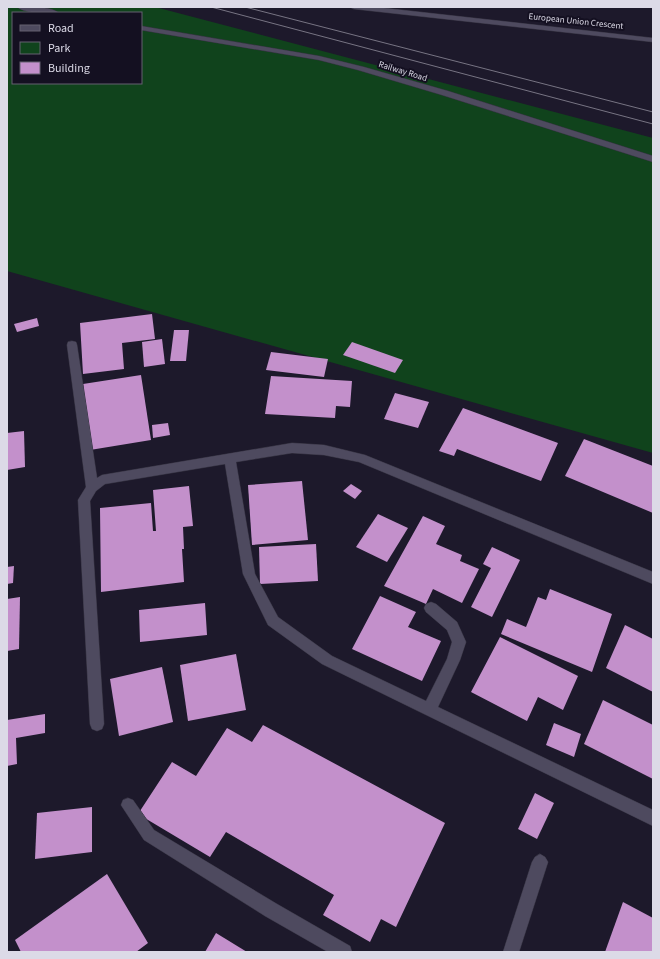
<svg xmlns="http://www.w3.org/2000/svg" width="660" height="959" font-family="'Source Sans 3',sans-serif">
  <rect width="100%" height="100%" fill="#1d192b"/>
  <!-- green -->
  <path fill="#10431c" fill-rule="evenodd" d="M7 7H155L653 138V453L7 271ZM13 13H141V83H13Z"/>
  <!-- building -->
  <g fill="#c390cb">
    <polygon points="152,314 155,339 122,343 124,369 83,374 80,323"/>
    <polygon points="37,318 39,326 17,332 14,324"/>
    <polygon points="174,330 189,330 186,361 170,361"/>
    <polygon points="162,339 165,364 144,367 142,342"/>
    <polygon points="352,342 403,360 395,373 343,355"/>
    <polygon points="271,352 328,359 324,377 266,370"/>
    <polygon points="141,375 151,440 90,450 83,384"/>
    <polygon points="271,376 352,381 350,407 336,406 335,418 265,414"/>
    <polygon points="395,393 429,402 418,428 384,419"/>
    <polygon points="463,408 558,443 541,481 457,449 454,456 439,451"/>
    <polygon points="168,423 170,435 153,438 152,425"/>
    <polygon points="24,431 25,467 7,470 7,433"/>
    <polygon points="584,439 653,466 653,513 565,476"/>
    <polygon points="302,481 308,540 252,545 248,485"/>
    <polygon points="351,484 362,491 355,499 343,491"/>
    <polygon points="189,486 193,526 183,527 184,549 182,549 184,582 101,592 100,508 151,503 153,531 156,531 153,490"/>
    <polygon points="378,514 408,528 387,562 356,547"/>
    <polygon points="423,516 445,526 436,544 462,555 460,561 479,569 462,603 433,589 426,604 384,586"/>
    <polygon points="316,544 318,581 260,584 259,547"/>
    <polygon points="492,547 520,560 492,617 471,607 491,568 483,564"/>
    <polygon points="14,566 13,583 7,584 7,567"/>
    <polygon points="550,589 612,614 592,672 501,634 507,619 526,627 538,597 546,600"/>
    <polygon points="380,596 416,612 408,627 441,641 422,681 352,649"/>
    <polygon points="20,597 19,649 7,651 7,599"/>
    <polygon points="205,603 207,635 140,642 139,610"/>
    <polygon points="625,625 653,639 653,692 606,668"/>
    <polygon points="500,637 578,676 563,710 538,697 527,721 471,692"/>
    <polygon points="236,654 246,710 188,721 180,665"/>
    <polygon points="162,667 173,722 119,736 110,679"/>
    <polygon points="603,700 653,725 653,779 584,744"/>
    <polygon points="45,714 45,733 16,738 17,764 7,766 7,720"/>
    <polygon points="554,723 581,734 574,757 546,745"/>
    <polygon points="263,725 445,823 396,927 381,919 370,942 323,915 334,895 226,832 210,857 138,814 172,762 196,776 227,728 252,742"/>
    <polygon points="535,793 554,803 537,839 518,829"/>
    <polygon points="92,807 92,852 35,859 37,813"/>
    <polygon points="107,874 148,943 136,952 21,952 15,940"/>
    <polygon points="623,902 653,918 653,952 605,952"/>
    <polygon points="216,933 247,952 205,952"/>
  </g>
  <g fill="none" stroke-linecap="round" stroke-linejoin="round">
    <defs>
      <g id="minor">
        <path d="M17 7C28 7 51 6 59 13 48 13 25 14 17 7Z"/>
        <polygon points="350,7 375,7 653,38 653,42 354,9"/>
        <polygon points="141,26 319,56 364,67 448,91 653,156 653,162 442,95 358,70 319,60 141,30"/>
        <polygon points="72,341 76,342 77,345 97,478 102,475 292,443 324,445 365,455 653,572 653,584 359,462 324,455 292,453 236,462 255,574 278,617 332,656 426,701 447,659 452,642 447,630 426,612 424,608 426,604 431,602 436,604 457,622 466,642 460,660 438,707 653,810 653,826 322,664 268,625 243,574 225,464 105,484 96,491 90,501 104,724 102,729 97,731 92,729 90,724 78,500 86,487 67,345 68,342"/>
        <polygon points="128,798 133,800 154,830 277,904 350,946 352,952 328,952 265,916 144,840 121,805 123,800"/>
        <polygon points="540,854 545,857 548,862 519,952 503,952 532,862 535,857"/>
      </g>
    </defs>
    <!-- minor casing -->
    <use href="#minor" stroke="#363342" stroke-width="1"/>
    <!-- minor -->
    <use href="#minor" fill="#4e4a5f" fill-rule="evenodd"/>
    <!-- tram -->
    <g stroke="#777483" stroke-width="1">
      <polyline points="211,7 653,124"/>
      <polyline points="245,7 653,112"/>
    </g>
  </g>
  <g text-anchor="middle" stroke-width="4" stroke-linejoin="round" paint-order="stroke">
    <!-- far-street labels -->
    <g font-size="9" fill="#dcdae7" stroke="#141021">
      <text transform="translate(576 21) rotate(6)" y="3">European Union Crescent</text>
      <text transform="translate(403 71) rotate(17)" y="3">Railway Road</text>
    </g>
  </g>
  <!-- border -->
  <rect width="660" height="959" fill="none" stroke="#dcdae7" stroke-width="16"/>
  <!-- legend -->
  <rect x="12" y="12" width="130" height="72" fill="#141021" stroke="#646170"/>
  <rect x="20" y="25" width="20" height="6" fill="#4e4a5f" stroke="#646170"/>
  <text x="48" y="32" font-size="12" fill="#dcdae7">Road</text>
  <rect x="20" y="42" width="20" height="12" fill="#10431c" stroke="#646170"/>
  <text x="48" y="52" font-size="12" fill="#dcdae7">Park</text>
  <rect x="20" y="62" width="20" height="12" fill="#c390cb" stroke="#646170"/>
  <text x="48" y="72" font-size="12" fill="#dcdae7">Building</text>
</svg>
